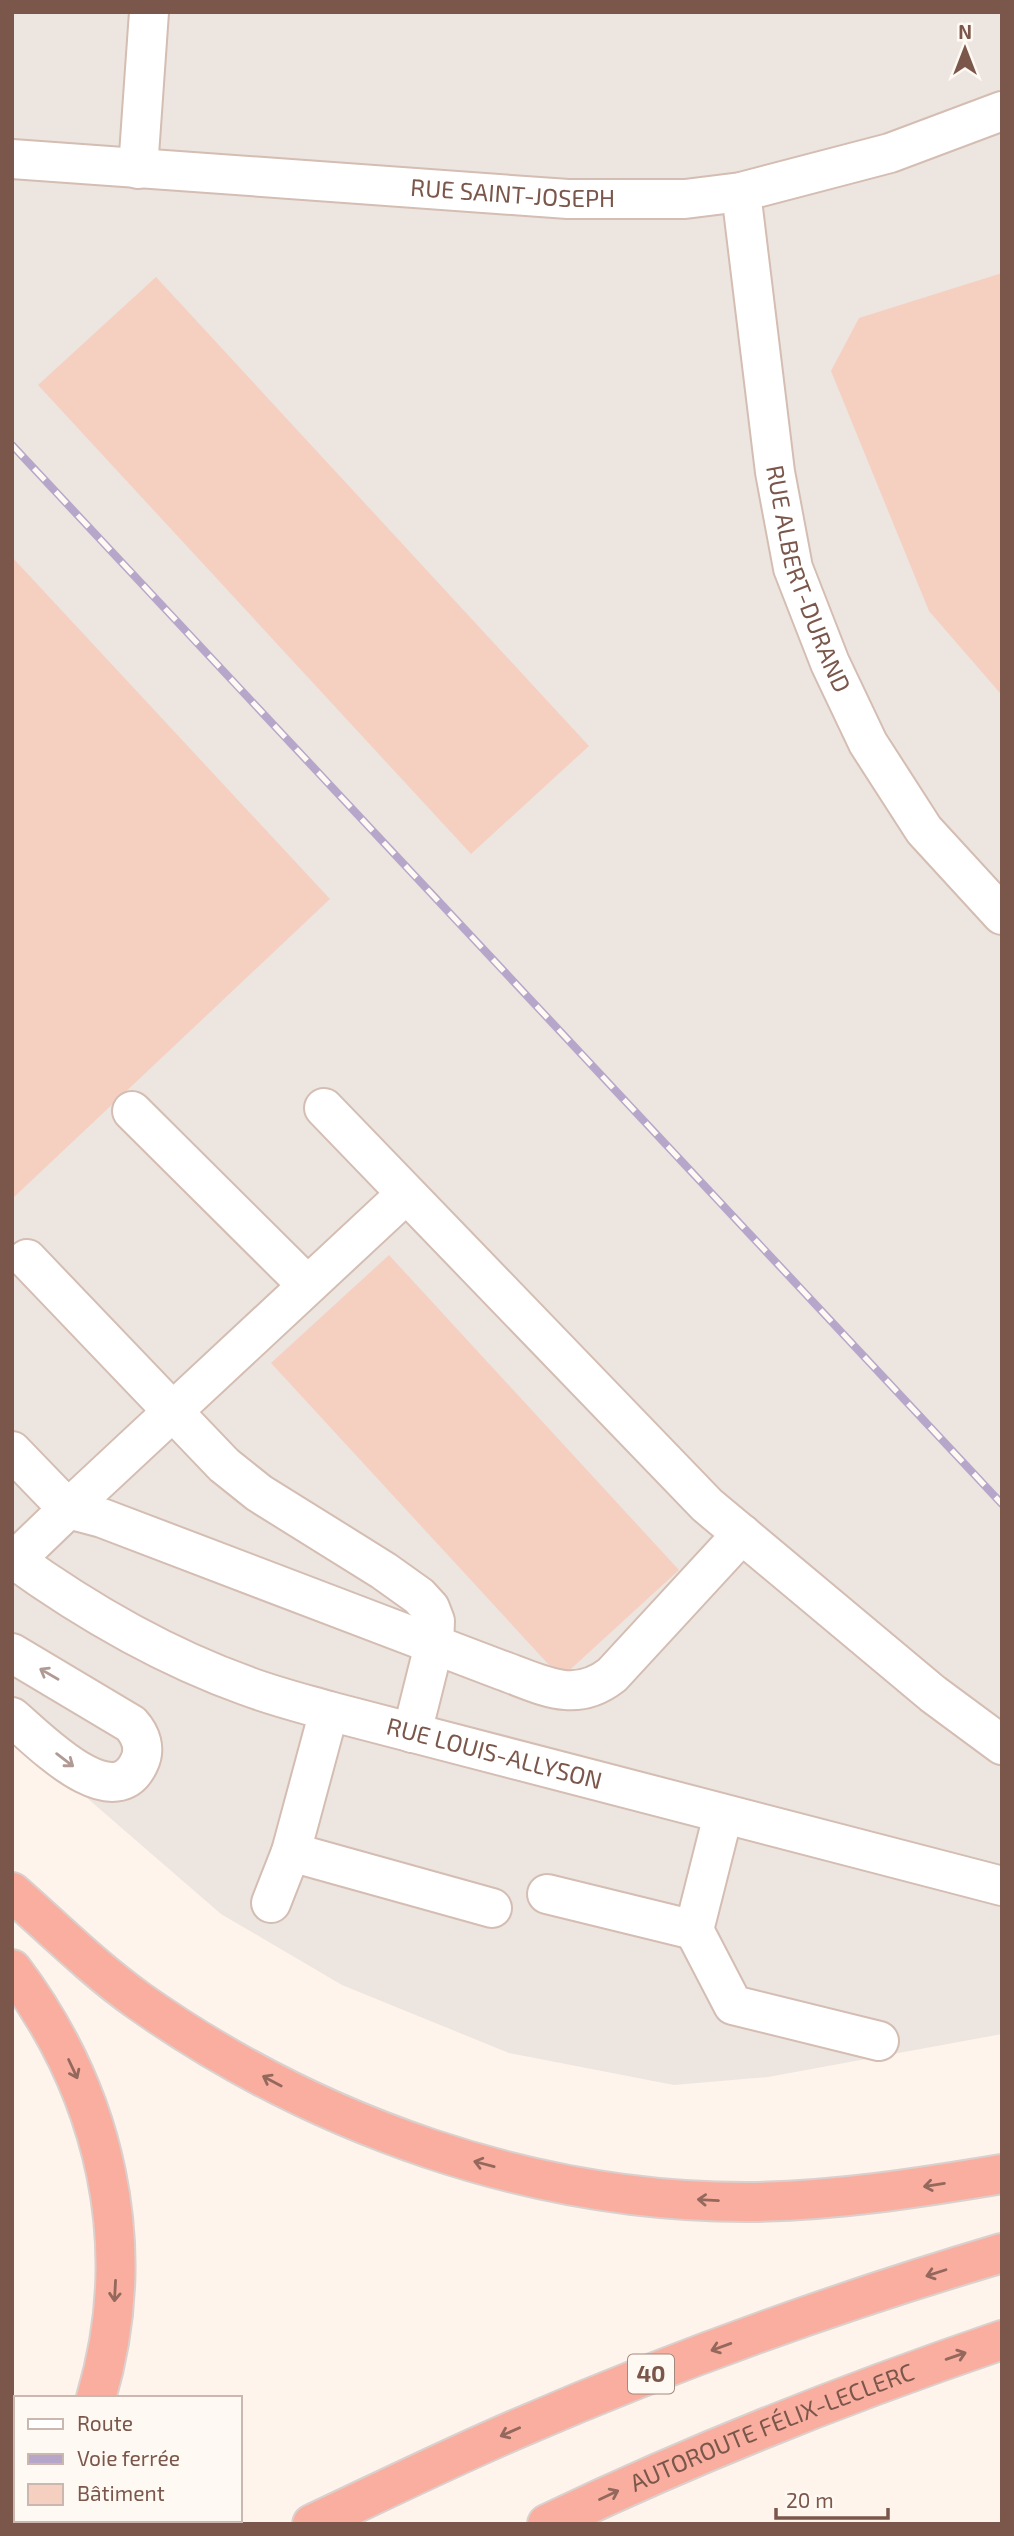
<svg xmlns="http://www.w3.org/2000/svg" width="1014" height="2536" font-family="'Exo 2',sans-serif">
  <rect width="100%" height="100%" fill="#fef4eb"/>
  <!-- industrial -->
  <polygon fill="#ede5e0" points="12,12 1002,12 1002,2034 768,2077 674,2085 509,2053 342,1985 221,1914 12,1733"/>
  <!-- building -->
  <g fill="#f5d0c1">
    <polygon points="1002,273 1002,691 1000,693 929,611 831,371 859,318"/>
    <polygon points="156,277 589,746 471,854 38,385"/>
    <polygon points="12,557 330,899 12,1199"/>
    <polygon points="389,1255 679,1570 561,1678 271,1363"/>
  </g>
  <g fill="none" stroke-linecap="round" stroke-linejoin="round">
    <defs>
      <g id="minor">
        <path id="s1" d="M12 159 568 199H685L741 192 890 153 1002 111"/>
        <polyline points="138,169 149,12"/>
        <path id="s2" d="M741 192 775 472 793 568 830 663 868 743 924 830 1002 915"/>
        <polyline points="324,1108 707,1505 933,1694 1002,1745"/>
        <polyline points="132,1111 307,1285"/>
        <polyline points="27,1259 224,1465 259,1493 384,1571 419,1596 430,1608 435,1621 434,1645 412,1733"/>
        <polyline points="12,1451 68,1509 406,1194"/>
        <path id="s3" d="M12 1558C84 1610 163 1656 247 1686 273 1696 301 1703 329 1711L1002 1886"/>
        <path d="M15 1560 68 1509 102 1518 501 1670C541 1684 574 1705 612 1675L742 1534"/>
        <path d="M12 1653 131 1724C141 1735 146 1749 139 1763 113 1818 37 1738 12 1717"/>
        <polyline points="329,1711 291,1852 492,1908"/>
        <polyline points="723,1815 694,1930 733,2005 879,2041"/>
        <polyline points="547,1894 694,1930"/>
        <polyline points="271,1903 291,1852"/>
      </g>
      <g id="highway">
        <path d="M12 1892C54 1929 94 1969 139 2001 315 2125 533 2203 750 2202 835 2201 918 2188 1002 2174"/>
        <path d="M12 1969C106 2094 141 2246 96 2398"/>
        <polyline points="39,2524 41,2520"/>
        <path d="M312 2524C380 2492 449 2458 519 2428 676 2360 837 2302 1002 2253"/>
        <path id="s4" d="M547 2524C695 2453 847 2393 1002 2340"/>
      </g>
    </defs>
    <!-- minor casing -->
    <use href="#minor" stroke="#d4bdb2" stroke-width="42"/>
    <!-- highway casing -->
    <use href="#highway" stroke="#dad0cd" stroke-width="42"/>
    <!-- minor -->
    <use href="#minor" stroke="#fff" stroke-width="38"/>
    <!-- highway -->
    <use href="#highway" stroke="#faaea0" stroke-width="38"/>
    <defs>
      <polyline id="rail" points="12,445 1002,1504"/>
    </defs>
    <!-- rail casing -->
    <use href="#rail" stroke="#b6a7ca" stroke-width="8"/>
    <!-- rail -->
    <use href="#rail" stroke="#fff9f3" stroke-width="5" stroke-dasharray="16" stroke-linecap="butt"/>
  </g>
  <!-- one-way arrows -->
  <defs><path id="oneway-shaft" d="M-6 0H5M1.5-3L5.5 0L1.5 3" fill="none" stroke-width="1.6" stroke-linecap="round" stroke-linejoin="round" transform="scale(1.75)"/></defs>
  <g stroke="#b09a93">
    <use href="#oneway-shaft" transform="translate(49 1674) rotate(-150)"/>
    <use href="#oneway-shaft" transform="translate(65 1760) rotate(37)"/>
  </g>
  <g stroke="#94685c">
    <use href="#oneway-shaft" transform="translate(73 2069) rotate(65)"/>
    <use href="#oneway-shaft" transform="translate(272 2081) rotate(-152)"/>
    <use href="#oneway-shaft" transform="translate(484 2164) rotate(-165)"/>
    <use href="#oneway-shaft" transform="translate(934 2185) rotate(171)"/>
    <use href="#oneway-shaft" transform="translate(708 2200) rotate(-177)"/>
    <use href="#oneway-shaft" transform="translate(936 2273) rotate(162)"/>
    <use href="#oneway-shaft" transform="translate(115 2291) rotate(93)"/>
    <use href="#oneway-shaft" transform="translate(721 2347) rotate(160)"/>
    <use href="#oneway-shaft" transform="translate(956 2356) rotate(-19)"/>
    <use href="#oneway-shaft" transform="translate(510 2432) rotate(156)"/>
    <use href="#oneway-shaft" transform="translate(609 2495) rotate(-25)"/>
  </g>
  <g text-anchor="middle" stroke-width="6" stroke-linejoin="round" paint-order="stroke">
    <!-- shield labels -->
    <rect fill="#fff9f3" stroke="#a3887d" stroke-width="2" x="628" y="2354.5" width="46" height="39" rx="5"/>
    <g font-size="23" font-weight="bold" fill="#7b574b">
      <text x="651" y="2382">40</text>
    </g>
    <!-- street labels -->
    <g font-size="24" fill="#7b574b" stroke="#fff9f3">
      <text dy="8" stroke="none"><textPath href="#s1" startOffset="502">RUE SAINT-JOSEPH</textPath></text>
      <text dy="8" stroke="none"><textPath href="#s2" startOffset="394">RUE ALBERT-DURAND</textPath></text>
      <text dy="8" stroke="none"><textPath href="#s3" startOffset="525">RUE LOUIS-ALLYSON</textPath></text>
      <text dy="8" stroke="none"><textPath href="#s4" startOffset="245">AUTOROUTE FÉLIX-LECLERC</textPath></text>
    </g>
  </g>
  <!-- border -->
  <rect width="1014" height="2536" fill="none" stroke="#7b574b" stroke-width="28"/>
  <!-- legend -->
  <rect x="14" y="2396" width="228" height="126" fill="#fff9f3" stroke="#cab8b0" stroke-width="2"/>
  <rect x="28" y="2419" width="35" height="10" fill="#ffffff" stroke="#cab8b0" stroke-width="2"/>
  <text x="77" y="2431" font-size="21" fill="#7b574b">Route</text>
  <rect x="28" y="2454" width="35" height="10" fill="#b6a7ca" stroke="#cab8b0" stroke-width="2"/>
  <text x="77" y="2466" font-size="21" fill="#7b574b">Voie ferrée</text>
  <rect x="28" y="2484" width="35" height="21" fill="#f5d0c1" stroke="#cab8b0" stroke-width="2"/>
  <text x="77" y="2501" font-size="21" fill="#7b574b">Bâtiment</text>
  <!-- north arrow -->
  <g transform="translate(965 49)" stroke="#fff9f3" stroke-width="5" paint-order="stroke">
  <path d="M0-5L12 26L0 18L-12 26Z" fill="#7b574b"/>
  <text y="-10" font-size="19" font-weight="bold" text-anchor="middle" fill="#7b574b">N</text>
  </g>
  <!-- scale -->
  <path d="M776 2508v10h112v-10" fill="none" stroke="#7b574b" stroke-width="3.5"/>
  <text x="786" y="2508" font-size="21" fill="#7b574b" stroke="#fff9f3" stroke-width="5" paint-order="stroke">20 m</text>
</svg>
